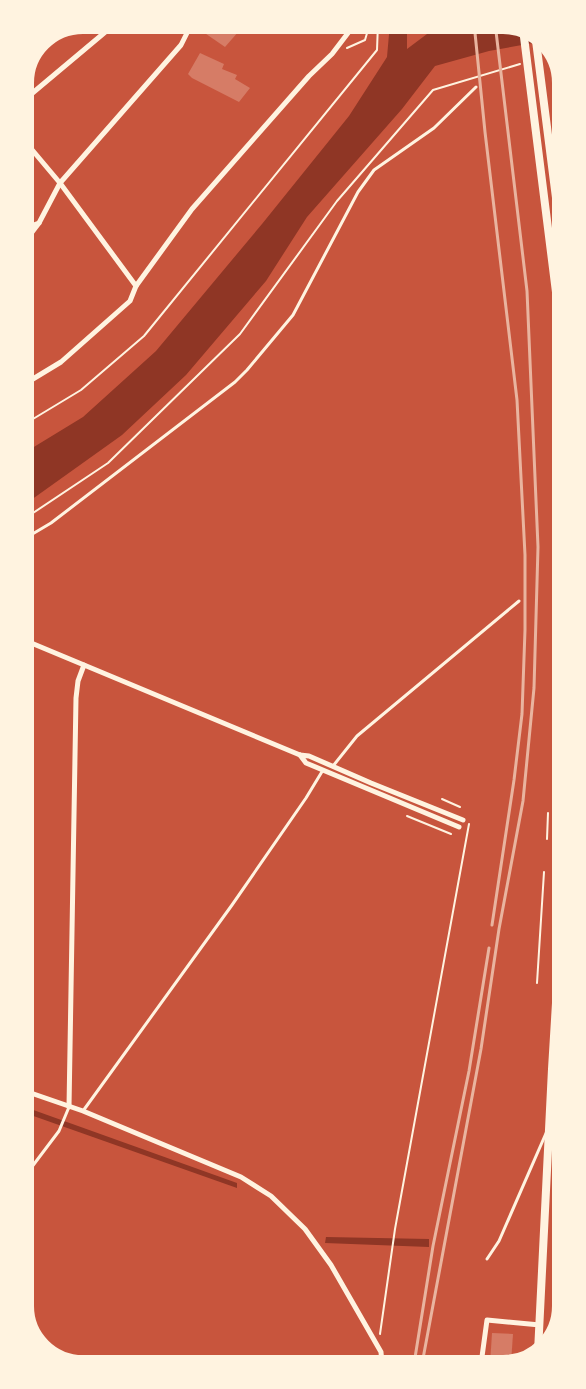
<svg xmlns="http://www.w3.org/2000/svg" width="586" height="1389" font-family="'Archivo Narrow',sans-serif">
  <rect width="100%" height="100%" fill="#c8553d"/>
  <!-- water -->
  <g fill="#8f3625">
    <polygon points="390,23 407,23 407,49 435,28 466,23 507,23 540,35 544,41 489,51 435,66 402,109 307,217 266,281 186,375 122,435 24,505 24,453 83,417 156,351 262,224 349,116 387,57"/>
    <polygon points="25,1107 237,1183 237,1188 25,1113"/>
    <polygon points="326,1237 429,1239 429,1247 325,1243"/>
  </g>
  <!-- building -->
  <g fill="#d67c66">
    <polygon points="200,23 246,23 225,47 196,27"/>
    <polygon points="200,53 224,64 222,69 237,75 235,79 250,88 239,102 192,78 188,74"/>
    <polygon points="492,1333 513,1334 511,1363 490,1364"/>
  </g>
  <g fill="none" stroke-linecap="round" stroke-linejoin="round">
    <!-- path -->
    <g stroke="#fff3e0" stroke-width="2">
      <polyline points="347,48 365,40 370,23"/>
      <polyline points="546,56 553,54"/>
      <polyline points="23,425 81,390 144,336 377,50 378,23"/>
      <polyline points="24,519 108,463 240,334 337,201 433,90 520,64"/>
      <polyline points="442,799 460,807"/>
      <polyline points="407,816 451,834"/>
      <polyline points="547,839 548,813"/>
      <polyline points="537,983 544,872"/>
      <polyline points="380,1334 395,1229 469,824"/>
    </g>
    <!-- service -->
    <g stroke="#fff3e0" stroke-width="3">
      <polyline points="24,539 51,523 235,382 247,370 293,315 358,192 374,170 434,128 476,87"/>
      <polyline points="333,766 357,736 519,601"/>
      <polyline points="83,1111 232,905 306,798 323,770"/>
      <polyline points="25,1176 59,1131 69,1107"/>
      <polyline points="487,1259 499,1241 547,1131"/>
    </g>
    <!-- minor -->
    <g stroke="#fff3e0" stroke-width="5">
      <polyline points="23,101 116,23"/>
      <polyline points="23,139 60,183 136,286"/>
      <polyline points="23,229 39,223"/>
      <polyline points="23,244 39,223 60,183 181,45 192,23"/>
      <polyline points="23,385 61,362 130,301 136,286 192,209 309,76 332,54 348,33 350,23"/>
      <polyline points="24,640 300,755 309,756 371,783 463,820"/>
      <polyline points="300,755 306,763 459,827"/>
      <polyline points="25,1091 83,1111 241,1177 271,1196 305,1229 331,1265 381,1352 382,1364"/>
      <polyline points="69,1107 76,698 78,681 84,665"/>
      <polyline points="481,1364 487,1320 540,1325"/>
    </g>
    <!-- tertiary -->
    <g stroke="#fff3e0" stroke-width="8">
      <polyline points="523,29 561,332"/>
      <polyline points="535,33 561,237"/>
      <polyline points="562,847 561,779 562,741"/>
      <polyline points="559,937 562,844"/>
      <polyline points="556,1327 563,1178"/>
      <polyline points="538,1352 552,1069 559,954 563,932"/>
    </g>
    <!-- rail -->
    <g stroke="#e9b49f" stroke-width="3">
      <polyline points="474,23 485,132 517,400 525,555 525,630 522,714 514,780 492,925"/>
      <polyline points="414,1364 433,1246 469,1071 489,948"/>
      <polyline points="422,1364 481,1049 499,929 523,801 534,688 538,547 527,291 495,23"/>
    </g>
  </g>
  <!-- crop -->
  <path d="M0 0H586V1389H0ZM83 31H503A52 52 0 0 1 555 83V1306A52 52 0 0 1 503 1358H83A52 52 0 0 1 31 1306V83A52 52 0 0 1 83 31Z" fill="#fff3e0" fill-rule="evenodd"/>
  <path fill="none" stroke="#fff3e0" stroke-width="6" d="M83 31H503A52 52 0 0 1 555 83V1306A52 52 0 0 1 503 1358H83A52 52 0 0 1 31 1306V83A52 52 0 0 1 83 31Z"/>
</svg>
